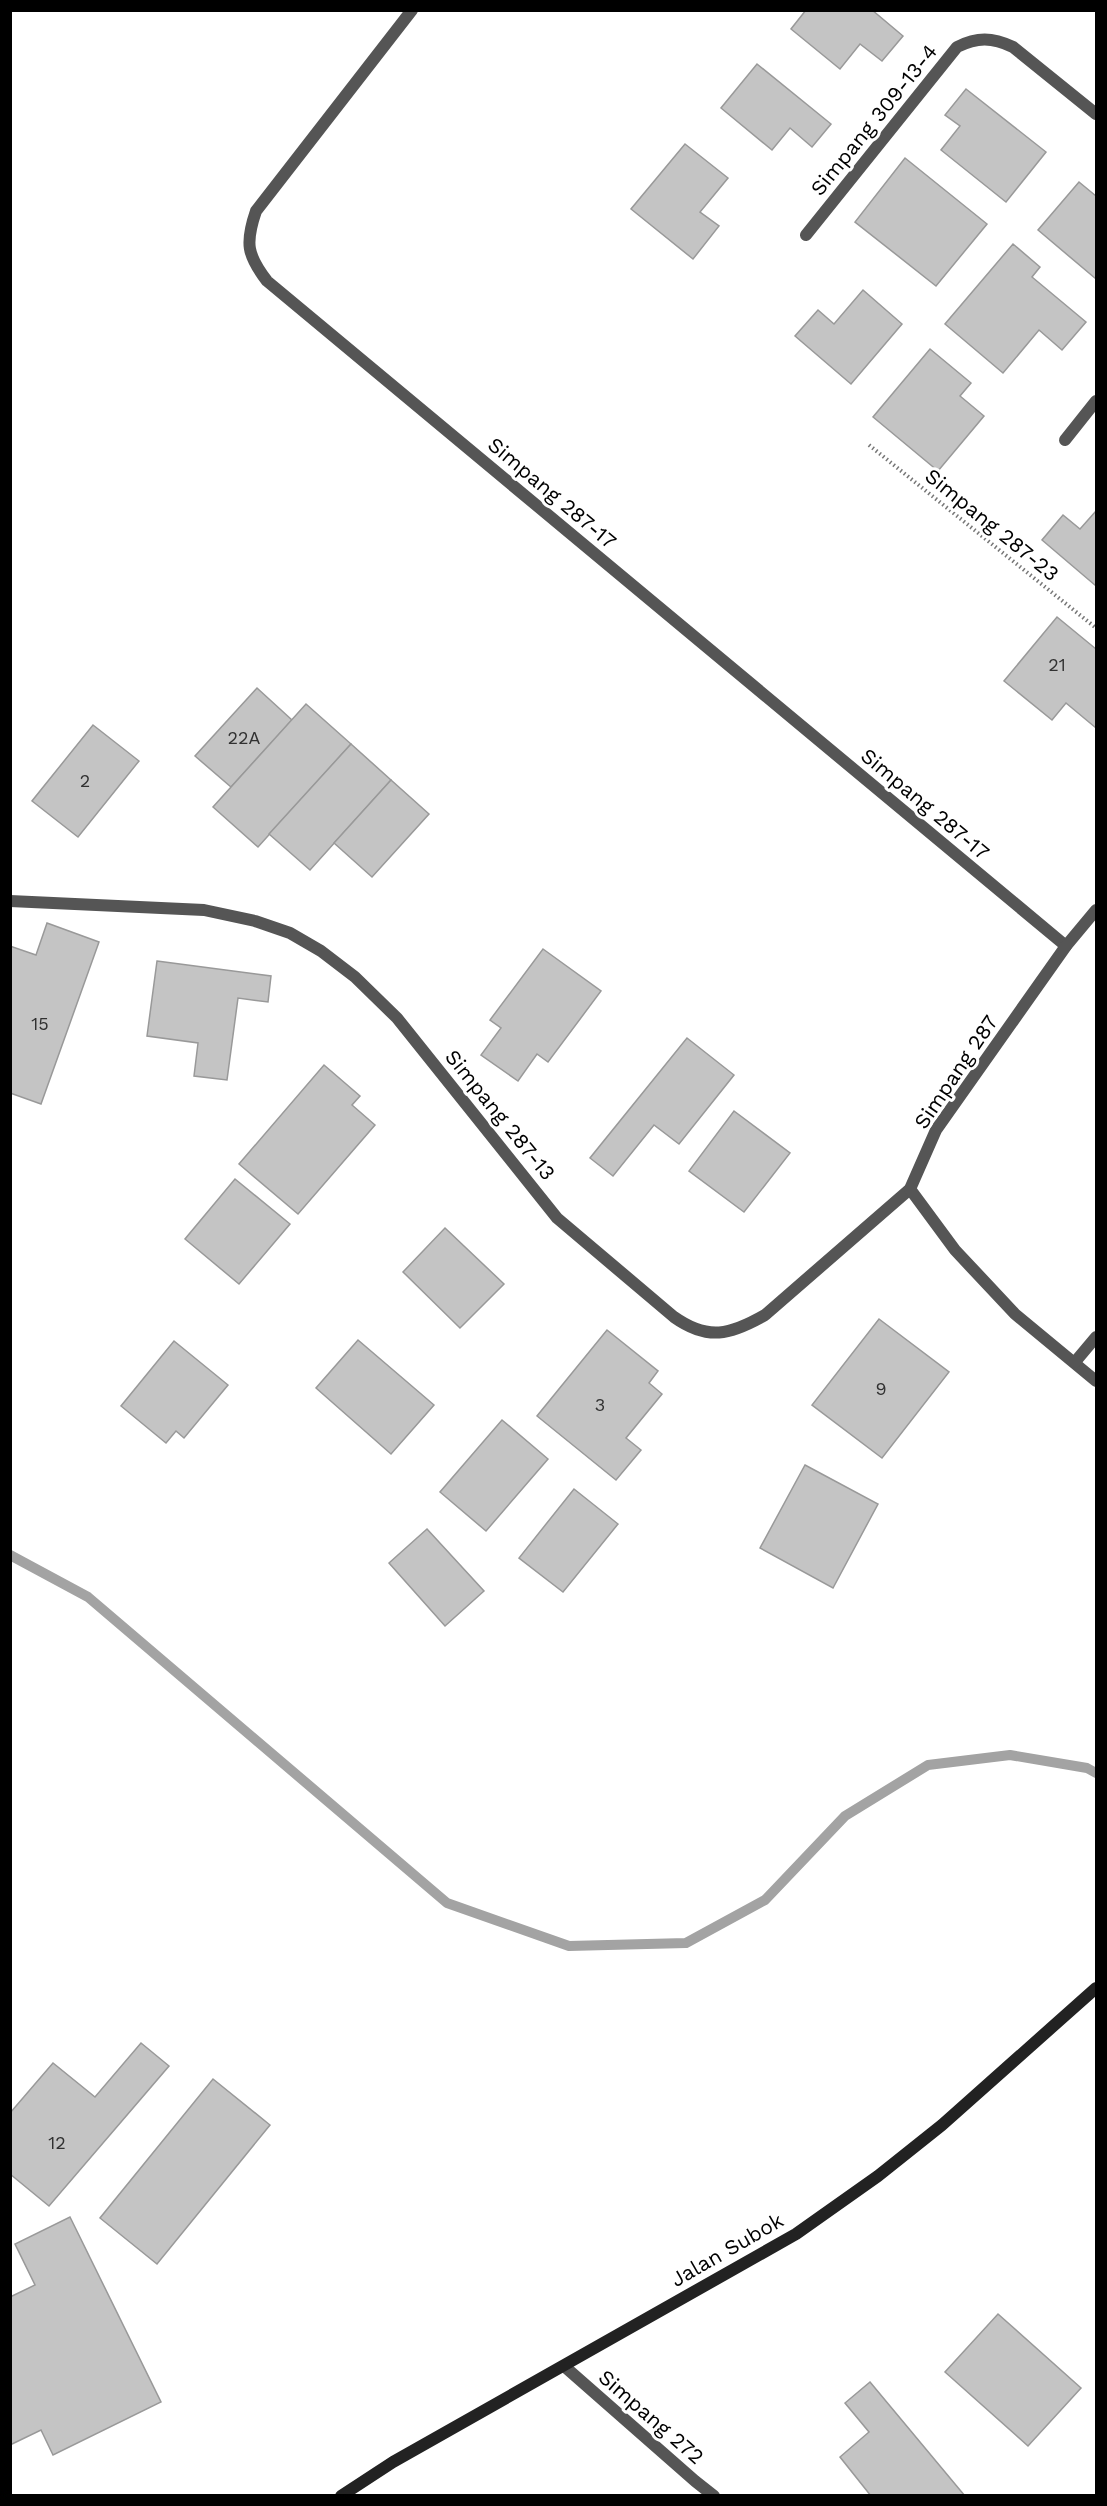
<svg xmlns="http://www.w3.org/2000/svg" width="1107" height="2506" font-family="'Work Sans',sans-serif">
  <rect width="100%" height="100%" fill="#fff"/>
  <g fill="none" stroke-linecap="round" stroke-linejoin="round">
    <!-- stream -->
    <polyline stroke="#a3a3a3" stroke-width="10" points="10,1555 88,1597 447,1903 569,1946 686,1943 765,1900 845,1816 928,1765 1010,1755 1087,1768 1096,1773"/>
  </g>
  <!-- building -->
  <g fill="#c4c4c4" stroke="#999" stroke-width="1.5">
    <polygon points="806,10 872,10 903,36 882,61 860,44 840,69 791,29"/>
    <polygon points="757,64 831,124 812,147 790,128 772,150 721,108"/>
    <polygon points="966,89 1046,152 1006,202 941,150 960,126 945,115"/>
    <polygon points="685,144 728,178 700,212 719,226 693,259 631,209"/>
    <polygon points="905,158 987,224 936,286 855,222"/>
    <polygon points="1079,182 1096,196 1096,279 1038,230"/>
    <polygon points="1013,244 1040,267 1032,277 1086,322 1062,350 1039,330 1003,373 945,324"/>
    <polygon points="863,290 902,324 851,384 795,336 818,310 834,324"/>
    <polygon points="930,349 971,383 960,396 984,416 938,471 873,417"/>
    <polygon points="1096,511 1096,586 1042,540 1063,515 1080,529"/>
    <polygon points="1057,617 1096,649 1096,728 1066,703 1052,720 1004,681"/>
    <polygon points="257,688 292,720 231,787 195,756"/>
    <polygon points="306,704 351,744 258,847 213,807"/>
    <polygon points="93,725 139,761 78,837 32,801"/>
    <polygon points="351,744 391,780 310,870 269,834"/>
    <polygon points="391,780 429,814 372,877 334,843"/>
    <polygon points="47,923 99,942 41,1104 10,1093 10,946 36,955"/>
    <polygon points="543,949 601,991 548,1062 537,1054 518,1081 481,1055 501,1028 490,1020"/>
    <polygon points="157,961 271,976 268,1002 238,998 227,1080 194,1076 198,1043 147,1036"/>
    <polygon points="687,1038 734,1075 679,1144 654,1125 613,1176 590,1158"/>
    <polygon points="324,1065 360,1096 352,1105 375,1125 298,1214 239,1164"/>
    <polygon points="734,1111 790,1153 744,1212 689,1171"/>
    <polygon points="235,1179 290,1224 239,1284 185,1239"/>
    <polygon points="445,1228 504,1284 460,1328 403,1272"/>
    <polygon points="879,1319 949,1372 882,1458 812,1405"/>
    <polygon points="607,1330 658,1371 649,1383 662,1394 626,1438 641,1450 616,1480 537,1416"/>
    <polygon points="358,1340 434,1405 391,1454 316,1388"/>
    <polygon points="174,1341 228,1385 184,1438 176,1431 166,1443 121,1406"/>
    <polygon points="502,1420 548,1459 486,1531 440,1492"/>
    <polygon points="805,1465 878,1504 833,1588 760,1548"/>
    <polygon points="574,1489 618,1524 563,1592 519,1558"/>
    <polygon points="427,1529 484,1591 445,1626 389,1563"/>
    <polygon points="141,2043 169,2066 49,2206 10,2174 10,2113 53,2063 95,2097"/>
    <polygon points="213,2079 270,2125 157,2264 100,2218"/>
    <polygon points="70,2217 161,2402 53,2455 41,2430 10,2445 10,2297 35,2285 15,2244"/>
    <polygon points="998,2314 1081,2388 1028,2446 945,2372"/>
    <polygon points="870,2382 965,2496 871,2496 840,2457 869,2432 845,2403"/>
  </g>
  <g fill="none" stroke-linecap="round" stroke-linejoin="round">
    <!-- path -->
    <polyline stroke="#777" stroke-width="4" stroke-dasharray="1.5 3" stroke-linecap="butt" points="869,445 1096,628"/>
    <!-- street -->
    <g stroke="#555" stroke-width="12">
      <path d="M412 10 256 211C245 243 247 255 267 281L1066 946"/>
      <path d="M806 235 957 47C977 37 992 37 1013 47L1096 114"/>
      <polyline points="1065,440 1096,401"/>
      <path d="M10 901 204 910 255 921 290 933 321 951 355 977 397 1018 557 1218 674 1317C708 1341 730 1335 765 1315L910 1189 936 1130 1066 946 1096 910"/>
      <polyline points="910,1189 955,1250 1015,1314 1096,1381"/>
      <polyline points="1075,1362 1096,1337"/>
      <polyline points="564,2366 695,2481 714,2496"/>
    </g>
    <!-- secondary -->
    <polyline stroke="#222" stroke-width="12" points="341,2496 393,2462 796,2234 878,2176 942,2125 1096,1988"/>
  </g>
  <g text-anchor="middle" stroke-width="6" stroke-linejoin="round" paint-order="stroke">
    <!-- number labels -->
    <g font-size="18" fill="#313131">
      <text x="1057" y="671">21</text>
      <text x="244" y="744">22A</text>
      <text x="85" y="787">2</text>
      <text x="40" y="1030">15</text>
      <text x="881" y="1395">9</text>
      <text x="600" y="1411">3</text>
      <text x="57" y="2149">12</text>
    </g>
    <!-- street labels -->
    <g font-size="21" fill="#000" stroke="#fff">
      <text transform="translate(874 120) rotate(-51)" y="7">Simpang 309-13-4</text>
      <text transform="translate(552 493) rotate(40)" y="7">Simpang 287-17</text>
      <text transform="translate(992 525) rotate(39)" y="7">Simpang 287-23</text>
      <text transform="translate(925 804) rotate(40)" y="7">Simpang 287-17</text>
      <text transform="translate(956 1072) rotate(-56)" y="7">Simpang 287</text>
      <text transform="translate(500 1115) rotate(51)" y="7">Simpang 287-13</text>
      <text transform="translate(727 2250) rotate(-30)" y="7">Jalan Subok</text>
      <text transform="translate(651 2417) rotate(41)" y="7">Simpang 272</text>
    </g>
  </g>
  <!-- border -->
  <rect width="1107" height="2506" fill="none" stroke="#000000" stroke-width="24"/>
</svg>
